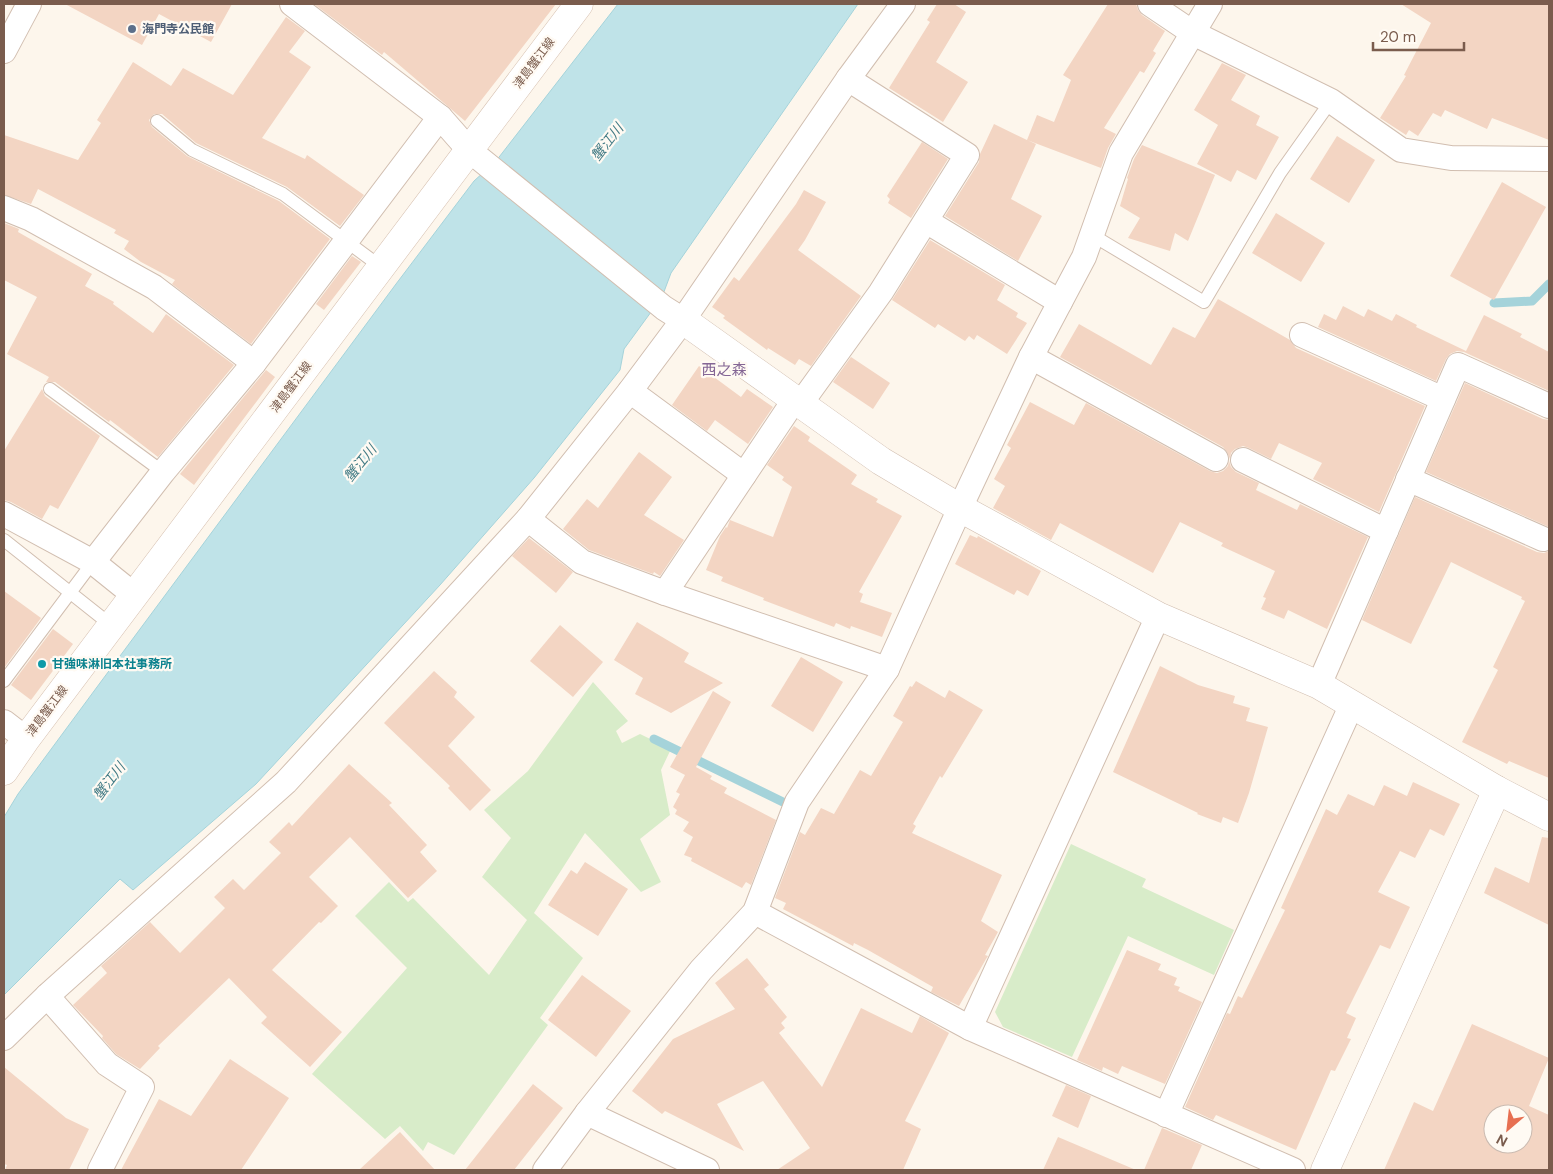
<svg xmlns="http://www.w3.org/2000/svg" width="1553" height="1174" font-family="'DM Sans','Noto Sans JP',sans-serif">
  <rect width="100%" height="100%" fill="#fdf6ec"/>
  <!-- green -->
  <g fill="#d8ecc9">
    <polygon points="593,682 628,721 616,731 622,743 640,734 671,749 661,770 670,815 640,839 661,882 641,892 585,833 534,913 583,958 540,1018 548,1025 454,1155 428,1142 423,1151 400,1126 385,1139 312,1074 407,968 355,916 389,882 408,902 413,898 489,975 527,920 482,877 511,838 484,810 528,771"/>
    <polygon points="1071,844 1146,879 1142,887 1234,930 1214,975 1128,936 1072,1057 1003,1027 995,1012"/>
  </g>
  <!-- water -->
  <polygon fill="#bfe3e8" stroke="#a5d3da" points="618,4 858,4 671,273 662,297 624,349 620,370 534,478 440,585 256,784 133,890 120,879 4,995 4,817 18,794 97,687 396,284 474,181 496,161"/>
  <g fill="none" stroke-linecap="round" stroke-linejoin="round">
    <!-- stream -->
    <g stroke="#a5d3da" stroke-width="9">
      <polyline points="1494,303 1532,301 1549,284"/>
      <polyline points="654,739 787,804"/>
    </g>
  </g>
  <!-- building -->
  <g fill="#f3d5c3" fill-rule="evenodd">
    <polygon points="65,4 232,4 211,42 159,14 142,45"/>
    <polygon points="314,4 556,4 465,121 384,52 382,55"/>
    <polygon points="937,4 954,4 966,12 936,62 968,82 943,122 889,88 930,22 927,20"/>
    <polygon points="1108,4 1136,4 1138,10 1142,15 1165,31 1153,51 1156,53 1144,73 1140,71 1104,128 1116,134 1108,148 1101,168 1027,140 1036,144 1011,199 1042,216 1018,261 945,216 979,162 980,154 994,124 1027,140 1037,115 1054,122 1071,80 1063,75"/>
    <polygon points="1401,4 1549,4 1549,140 1492,118 1487,129 1445,110 1441,117 1433,113 1418,136 1409,130 1406,135 1380,118 1406,76 1404,75 1431,23"/>
    <polygon points="286,17 305,31 289,52 311,67 262,138 305,159 307,155 364,195 340,226 287,187 196,143 162,114 154,114 149,120 152,127 187,156 279,201 330,239 251,344 172,284 175,280 141,262 124,249 129,241 114,233 116,230 38,189 31,204 4,195 4,135 78,160 101,123 97,120 133,62 171,86 183,68 233,95"/>
    <polygon points="1222,63 1246,75 1231,100 1260,116 1256,125 1279,137 1256,180 1237,170 1231,182 1197,164 1218,125 1194,110"/>
    <polygon points="1337,136 1375,160 1349,203 1310,179"/>
    <polygon points="922,142 948,159 911,218 888,203 890,199 887,196"/>
    <polygon points="1142,145 1215,175 1188,241 1175,233 1170,251 1128,238 1140,218 1120,206 1128,179 1127,178 1134,159"/>
    <polygon points="1502,182 1546,207 1494,300 1450,276"/>
    <polygon points="804,190 826,202 805,240 798,250 861,296 811,366 799,359 795,365 768,348 767,350 723,318 725,316 712,307 734,277 739,281 796,204"/>
    <polygon points="1276,213 1325,243 1301,282 1252,253"/>
    <polygon points="4,223 19,229 18,232 92,274 85,286 114,302 113,304 153,333 166,314 234,365 158,457 110,420 109,422 55,382 46,382 49,377 7,354 37,297 4,280"/>
    <polygon points="930,240 1005,285 997,300 1018,313 1016,317 1027,323 1007,354 977,335 974,340 969,336 965,341 938,324 935,328 892,300"/>
    <polygon points="352,256 361,262 324,310 316,304"/>
    <polygon points="1218,299 1290,340 1296,348 1425,406 1379,512 1313,479 1322,463 1279,443 1271,459 1249,448 1243,446 1235,449 1231,453 1230,459 1227,452 1223,447 1060,357 1079,324 1151,365 1173,327 1195,338"/>
    <polygon points="1343,306 1364,317 1368,309 1392,321 1396,314 1417,325 1416,327 1466,351 1484,315 1522,334 1520,337 1549,352 1549,391 1464,352 1457,351 1450,354 1446,359 1436,381 1318,327 1324,314 1336,320"/>
    <polygon points="851,357 890,383 873,409 833,382"/>
    <polygon points="699,366 741,397 747,389 773,407 748,444 715,420 707,431 672,405"/>
    <polygon points="266,370 275,377 194,485 180,474"/>
    <polygon points="1465,383 1543,419 1549,420 1549,527 1426,472"/>
    <polygon points="42,389 45,396 100,436 58,509 50,505 42,519 11,502 4,500 4,451"/>
    <polygon points="1030,402 1074,425 1086,403 1210,471 1217,473 1223,471 1228,466 1229,461 1231,467 1236,472 1259,483 1256,490 1297,510 1300,504 1368,537 1327,629 1288,610 1284,619 1261,609 1266,598 1263,597 1275,571 1221,546 1223,543 1180,522 1153,573 1060,523 1051,540 993,508 1005,486 994,479 1011,448 1007,445"/>
    <polygon points="794,426 810,437 808,441 857,475 851,484 878,499 876,502 902,516 859,592 863,594 860,602 892,613 882,637 851,626 850,629 836,623 834,627 763,600 764,598 721,581 723,577 706,570 720,536 726,527 727,528 730,520 773,537 792,487 782,480 784,477 767,465"/>
    <polygon points="639,452 672,477 644,515 684,540 660,576 654,572 653,574 589,550 563,529 587,499 598,508"/>
    <polygon points="1415,497 1537,552 1544,553 1549,551 1549,778 1509,761 1507,764 1462,742 1498,670 1493,667 1525,601 1521,599 1522,597 1451,562 1411,644 1362,620"/>
    <polygon points="970,535 977,538 978,536 1041,571 1028,596 1017,590 1014,595 955,564"/>
    <polygon points="529,538 573,572 556,593 512,556"/>
    <polygon points="4,591 41,618 4,668"/>
    <polygon points="637,622 689,653 684,662 723,683 671,713 635,694 643,678 614,660"/>
    <polygon points="560,625 603,662 573,697 530,661"/>
    <polygon points="53,629 73,644 31,700 11,685"/>
    <polygon points="801,657 843,682 813,732 771,706"/>
    <polygon points="1160,666 1198,685 1235,696 1233,703 1250,708 1246,721 1268,727 1249,793 1238,823 1223,817 1221,823 1197,814 1198,813 1113,772"/>
    <polygon points="434,671 457,692 454,697 475,717 448,746 491,790 470,811 448,788 450,786 384,723"/>
    <polygon points="916,681 945,698 949,690 983,710 942,778 940,776 913,824 916,826 912,833 1002,875 981,921 998,932 985,955 988,956 986,959 959,1006 931,992 933,987 868,950 854,943 853,946 783,909 786,903 775,898 800,832 805,835 821,808 834,814 860,770 871,776 903,722 893,716 910,686 912,687"/>
    <polygon points="713,691 731,702 696,767 712,776 710,779 727,788 724,793 776,820 751,885 746,882 742,888 691,861 692,858 684,855 693,837 683,831 689,822 675,814 677,810 673,807 680,794 676,792 685,775 670,767"/>
    <polygon points="349,764 392,803 389,805 427,845 420,852 437,871 408,898 350,837 309,877 338,906 321,923 319,922 272,970 342,1032 310,1067 261,1023 267,1017 229,978 158,1046 160,1048 140,1069 116,1054 102,1038 103,1036 73,1005 107,973 101,966 150,922 180,953 225,908 214,897 233,879 244,890 281,853 269,842 289,822 292,826"/>
    <polygon points="1413,782 1460,804 1444,836 1430,829 1415,858 1400,851 1378,892 1410,907 1390,949 1380,945 1346,1013 1356,1018 1347,1038 1351,1039 1335,1071 1331,1070 1296,1150 1216,1115 1213,1120 1185,1107 1227,1013 1230,1014 1238,996 1242,998 1285,910 1281,908 1326,809 1337,815 1348,794 1374,806 1384,785 1407,796"/>
    <polygon points="1542,837 1549,838 1549,925 1484,893 1495,867 1529,883"/>
    <polygon points="585,862 628,889 598,936 548,905 571,870 577,874"/>
    <polygon points="1127,950 1161,964 1158,970 1177,978 1174,985 1180,987 1178,991 1202,1002 1165,1084 1122,1066 1118,1074 1103,1067 1102,1071 1077,1060"/>
    <polygon points="747,958 769,985 764,989 787,1017 781,1023 785,1028 779,1033 822,1087 861,1008 912,1033 920,1016 949,1033 905,1121 921,1129 903,1170 777,1170 810,1148 763,1081 717,1104 744,1151 665,1111 662,1114 632,1091 673,1039 735,1009 715,983"/>
    <polygon points="582,975 631,1011 596,1057 548,1020"/>
    <path d="M1472 1024 1549 1058 1529 1106 1549 1115V1170H1384L1414 1102 1433 1111ZM1493 1114H1523V1144H1493Z"/>
    <polygon points="230,1059 289,1098 241,1170 121,1170 159,1099 191,1116"/>
    <polygon points="4,1067 66,1118 89,1129 69,1170 5,1170 7,1165 4,1164"/>
    <polygon points="533,1084 563,1108 514,1170 465,1170"/>
    <polygon points="1066,1085 1091,1096 1078,1128 1052,1116"/>
    <polygon points="1162,1128 1202,1145 1191,1170 1144,1170"/>
    <polygon points="400,1132 435,1170 359,1170"/>
    <polygon points="1058,1137 1136,1170 1043,1170"/>
  </g>
  <g fill="none" stroke-linecap="round" stroke-linejoin="round">
    <defs>
      <g id="service">
        <polyline points="157,121 192,150 283,194 381,267"/>
        <polyline points="1092,235 1204,302 1280,173 1331,101"/>
        <polyline points="50,389 163,472"/>
        <polyline points="4,540 111,625"/>
        <polyline points="4,681 93,562"/>
      </g>
      <g id="minor">
        <polyline points="292,4 440,117 469,150 664,308 683,320"/>
        <polyline points="1150,4 1193,33 1331,101 1401,150 1451,158 1549,159"/>
        <polyline points="4,51 29,4"/>
        <polyline points="4,208 31,219 154,287 254,363"/>
        <polyline points="926,221 1060,302"/>
        <polyline points="1302,335 1443,399"/>
        <polyline points="1031,357 1216,459"/>
        <polyline points="630,391 744,475"/>
        <polyline points="801,403 881,292 967,155 848,79"/>
        <polyline points="1243,460 1386,531"/>
        <polyline points="1408,479 1543,539"/>
        <polyline points="4,514 93,562 134,595"/>
        <polyline points="528,519 582,562 665,593 887,669"/>
        <polyline points="93,562 163,472 254,363 440,117"/>
        <polyline points="665,593 795,399"/>
        <polyline points="1319,685 1458,365 1549,406"/>
        <polyline points="4,722 26,739"/>
        <polyline points="755,912 970,1028 1293,1170"/>
        <polyline points="47,996 107,1064 142,1087 100,1170"/>
        <polyline points="970,1028 1158,616"/>
        <polyline points="4,1038 47,996 286,782 528,519 630,391 683,320 848,79 903,4"/>
        <polyline points="587,1113 707,1170"/>
        <polyline points="1166,1115 1352,704"/>
        <polyline points="545,1170 587,1113 701,970 755,912 797,802 887,669 960,508 1031,357 1084,257 1121,153 1210,4"/>
      </g>
      <g id="tertiary">
        <polyline points="683,320 881,461 960,508 1158,616 1319,685 1497,790 1549,817"/>
        <polyline points="1325,1170 1497,790"/>
      </g>
      <polyline id="secondary" points="4,771 26,739 579,4"/>
    </defs>
    <!-- service casing -->
    <use href="#service" stroke="#d1beb0" stroke-width="14"/>
    <!-- minor casing -->
    <use href="#minor" stroke="#d1beb0" stroke-width="26"/>
    <!-- tertiary casing -->
    <use href="#tertiary" stroke="#d1beb0" stroke-width="29"/>
    <!-- secondary casing -->
    <use href="#secondary" stroke="#d6c0b0" stroke-width="29"/>
    <!-- service -->
    <use href="#service" stroke="#fff" stroke-width="12"/>
    <!-- minor -->
    <use href="#minor" stroke="#fff" stroke-width="24"/>
    <!-- tertiary -->
    <use href="#tertiary" stroke="#fff" stroke-width="28"/>
    <!-- secondary -->
    <use href="#secondary" stroke="#fff" stroke-width="28"/>
  </g>
  <!-- markers -->
  <circle fill="#5c6f8a" stroke="#fffaf3" stroke-width="2" cx="132" cy="29" r="5"/>
  <circle fill="#0f9aa8" stroke="#fffaf3" stroke-width="2" cx="42" cy="664" r="5"/>
  <g text-anchor="middle" stroke-width="4.5" stroke-linejoin="round" paint-order="stroke">
    <!-- service labels -->
    <g font-size="12" font-weight="bold" fill="#4e5e75" stroke="#fffaf3" text-anchor="start">
      <text x="142" y="33">海門寺公民館</text>
    </g>
    <!-- street labels -->
    <g font-size="12" fill="#7a5c4d" stroke="#fffaf3">
      <text transform="translate(534 63) rotate(-53)" y="4">津島蟹江線</text>
      <text transform="translate(291 387) rotate(-53)" y="4">津島蟹江線</text>
      <text transform="translate(47 711) rotate(-53)" y="4">津島蟹江線</text>
    </g>
    <!-- culture labels -->
    <g font-size="12" font-weight="bold" fill="#0d838f" stroke="#fffaf3" text-anchor="start">
      <text x="52" y="668">甘強味淋旧本社事務所</text>
    </g>
    <!-- water labels -->
    <g font-size="14" font-style="italic" fill="#437c86" stroke="#fffaf3">
      <text transform="translate(607 142) rotate(-52)" y="5">蟹江川</text>
      <text transform="translate(360 463) rotate(-51)" y="5">蟹江川</text>
      <text transform="translate(109 781) rotate(-53)" y="5">蟹江川</text>
    </g>
    <!-- quarter labels -->
    <g font-size="15" fill="#846695" stroke="#fffaf3">
      <text x="724" y="375">西之森</text>
    </g>
  </g>
  <!-- border -->
  <rect width="1553" height="1174" fill="none" stroke="#7a5c4d" stroke-width="10"/>
  <!-- north arrow -->
  <g transform="translate(1508 1129) rotate(208)"><circle r="24" fill="#fffaf3" stroke="#cabbb1"/>
  <path d="M0-4L9 19L0 12L-9 19Z" fill="#e76f51"/>
  <text y="-8" font-size="14" font-weight="bold" text-anchor="middle" fill="#7a5c4d">N</text>
  </g>
  <!-- scale -->
  <path d="M1373 42v8h91v-8" fill="none" stroke="#7a5c4d" stroke-width="2.5"/>
  <text x="1380" y="42" font-size="15" fill="#7a5c4d" stroke="#fffaf3" stroke-width="4" paint-order="stroke">20 m</text>
</svg>
